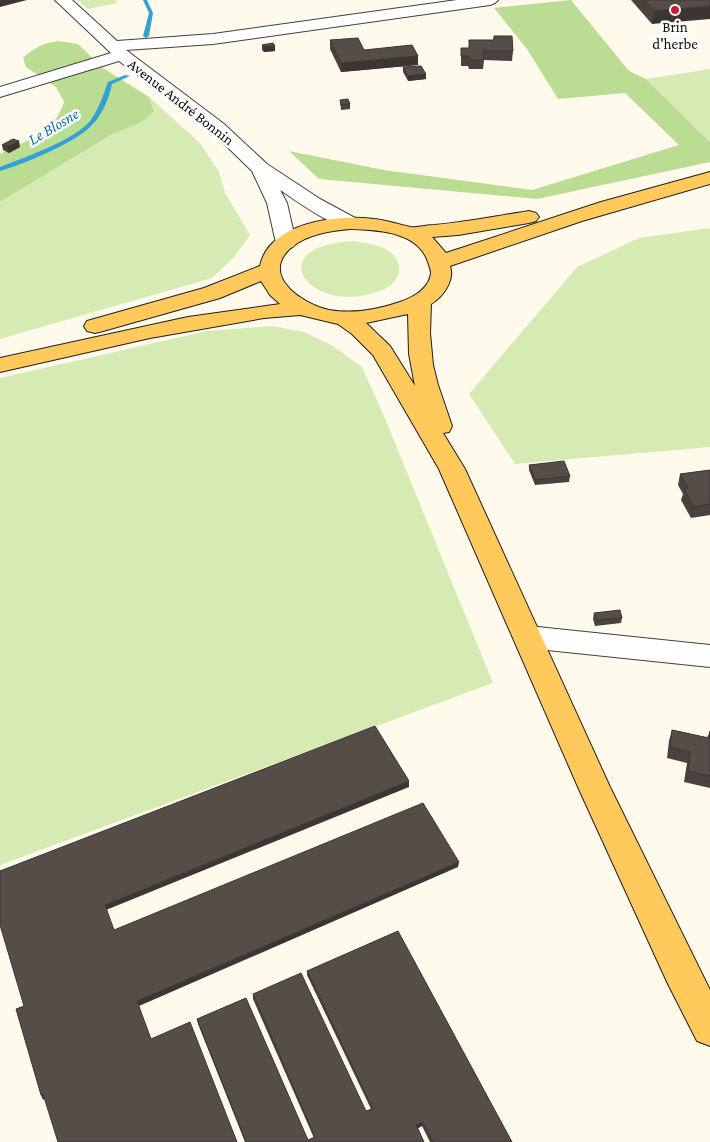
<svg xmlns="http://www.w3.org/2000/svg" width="710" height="1142" font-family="'Crimson Pro',serif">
  <rect width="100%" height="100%" fill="#fffaec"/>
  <!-- green -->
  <g fill="#d6ebb4">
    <polygon points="77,0 115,0 117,3 88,9"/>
    <polygon points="710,69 710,142 646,79"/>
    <polygon points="149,97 200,143 219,172 225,193 250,235 234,257 212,278 0,339 0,202 111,135 142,122 154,111"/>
    <polygon points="710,228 710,447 515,464 469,394 577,267 639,238"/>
    <path d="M354 241C364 243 375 244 384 248 405 259 404 281 382 290 312 319 256 246 354 241Z"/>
    <polygon points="273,326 304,332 333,346 362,367 386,421 493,683 0,865 0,378 207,331"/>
  </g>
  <!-- forest -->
  <g fill="#bbdd93">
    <polygon points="571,0 629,71 646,79 710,142 710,162 537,199 319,179 289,151 384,170 532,190 679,145 625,93 558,99 527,49 494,8"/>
    <path d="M58 41 78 44 103 68 149 97 154 111 142 122 111 135 0 202V154C27 140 55 133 64 102L56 87 26 67 23 58C33 48 44 43 58 41Z"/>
  </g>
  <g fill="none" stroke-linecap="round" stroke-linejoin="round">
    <!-- stream -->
    <g fill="#32a2d4" fill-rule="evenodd">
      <polygon points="143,0 147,0 153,13 149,36 146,38 143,36 149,13"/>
      <path d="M125 75 130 76 112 84C109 99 102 115 91 126 75 143 24 164 0 171V167C25 157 73 141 90 121 99 109 103 95 108 82Z"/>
    </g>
    <defs>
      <g id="minor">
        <path d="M55 0H72L117 41 213 34 457 0H498L495 3 490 5 213 44 126 50 224 124 267 164 320 199 357 219 360 223 357 227C337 232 297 201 280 190L287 203 296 243 293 247 286 249 279 247 276 243 267 203 252 171 212 132 119 61 0 97V87L111 53Z"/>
        <polygon points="528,626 710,645 710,667 528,648 518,645 514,637 518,629"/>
      </g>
      <path id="major" d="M710 172V184L582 221 450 266C455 280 443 297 431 304L430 333 433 365 438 385 452 426 449 432 443 433 465 469 610 787 710 990V1046L697 1041 668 984 578 787 439 469 373 355 352 334 338 324 300 315 264 318 150 338 0 372V358L188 317 280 304 270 295 261 281 220 298 103 331 95 333 87 331 84 326 87 321 204 288 260 266C269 222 338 214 374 219 387 220 399 225 411 227 418 228 427 225 434 225 466 222 497 216 529 211L536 213 539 217 536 221 529 223 458 235 432 237 446 253 601 202ZM350 229C377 230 418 231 428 262 429 266 431 269 431 273 429 289 414 297 400 302 377 310 352 314 329 310 301 304 258 274 293 246 309 234 330 231 350 229ZM408 314 409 354 415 386 390 346 366 323Z"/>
    </defs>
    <!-- minor casing -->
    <use href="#minor" stroke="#404040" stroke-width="2"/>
    <!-- major casing -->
    <use href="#major" stroke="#1e1e1e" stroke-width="2"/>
    <!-- minor -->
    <use href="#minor" fill="#fff" fill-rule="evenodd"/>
    <!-- major -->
    <use href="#major" fill="#ffc95c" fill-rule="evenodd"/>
  </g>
  <!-- wall -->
  <g fill="#4a423f">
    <polygon points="631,0 710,0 652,24"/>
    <polygon points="494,36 513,51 512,61 484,60 483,69 469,69 468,66 461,66 461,48 469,48 469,40 493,40"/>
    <polygon points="330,40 364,50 418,56 418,65 341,72 330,49"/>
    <polygon points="262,45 275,46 275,51 264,52 262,50"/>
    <polygon points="403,67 426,74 426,79 408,81 403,72"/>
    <polygon points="340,100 350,104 350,109 341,110"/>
    <polygon points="2,145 20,147 9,153 3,150"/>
    <polygon points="529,465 570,476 569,482 535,485 529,470"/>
    <polygon points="710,470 710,515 691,518 681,500 683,494 678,485 680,474"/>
    <polygon points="594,613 622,618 621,623 595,626 593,619"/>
    <polygon points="672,730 707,738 710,731 710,788 684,782 687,763 667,758 669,741"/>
    <polygon points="307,971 512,1142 430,1142 422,1126 418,1128 424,1142 245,1142 198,1024 197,1019 308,1140 314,1138 253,999 253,994 366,1111 371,1109 307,975"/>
  </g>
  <!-- shaded-wall -->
  <g fill="#3c3633">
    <polygon points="0,0 27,0 0,7"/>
    <polygon points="710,6 710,19 652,24 655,11"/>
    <polygon points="275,46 275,51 264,52 264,47"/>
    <polygon points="418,56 418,65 341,72 341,63"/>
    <polygon points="426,74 426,79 408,81 408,76"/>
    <polygon points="19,141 20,147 9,153 7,147"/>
    <polygon points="409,781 409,787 106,910 105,905"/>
    <polygon points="459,862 458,867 139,1006 137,1001"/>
    <polygon points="43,1094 45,1098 43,1100 41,1095"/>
    <polygon points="423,1122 422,1126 416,1129 416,1125"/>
  </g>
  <!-- building -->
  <g fill="#564d49" stroke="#3c3633">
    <polygon points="644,0 710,0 710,6 655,11"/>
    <polygon points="494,36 512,36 513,51 483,51 484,60 469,60 469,56 461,56 461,48 469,48 469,40 494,40"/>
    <polygon points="358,38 364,50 412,45 418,56 341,63 330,40"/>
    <polygon points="273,43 275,46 264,47 262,45"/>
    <polygon points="421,66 426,74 408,76 403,67"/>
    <polygon points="348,99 350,104 341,105 340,100"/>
    <polygon points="13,139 19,141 7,147 2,145"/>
    <polygon points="564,461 570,476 535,480 529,465"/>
    <polygon points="710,470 710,504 694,507 684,489 688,488 680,474"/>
    <polygon points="620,610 622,618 597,620 594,613"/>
    <polygon points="375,726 409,781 105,905 114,930 423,803 459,862 137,1001 151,1039 190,1022 237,1142 58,1142 43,1094 41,1095 16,1009 24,1006 0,925 0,871"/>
    <polygon points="672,730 709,738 710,731 710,776 688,771 690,752 670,747"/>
    <polygon points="398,931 512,1142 433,1142 423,1122 416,1125 424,1142 246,1142 197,1019 246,998 308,1140 315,1137 253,994 301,973 366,1111 373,1109 307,971"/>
  </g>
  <!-- markers -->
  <circle fill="#c31e35" stroke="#fff" stroke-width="2" cx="675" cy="10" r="5"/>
  <g text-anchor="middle" stroke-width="5" stroke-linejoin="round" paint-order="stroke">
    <!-- far-poi labels -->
    <g font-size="15" fill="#0d0d0d" stroke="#fff">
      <text x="675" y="32">Brin<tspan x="675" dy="17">d'herbe</tspan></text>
    </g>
    <!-- far-street labels -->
    <g font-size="15" fill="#0d0d0d" stroke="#fff">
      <text transform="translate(181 102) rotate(38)" y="5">Avenue André Bonnin</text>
    </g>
    <!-- far-water labels -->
    <g font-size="16" font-style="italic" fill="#1071a4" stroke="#fff">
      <text transform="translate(53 126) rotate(-31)" y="6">Le Blosne</text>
    </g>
  </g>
</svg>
